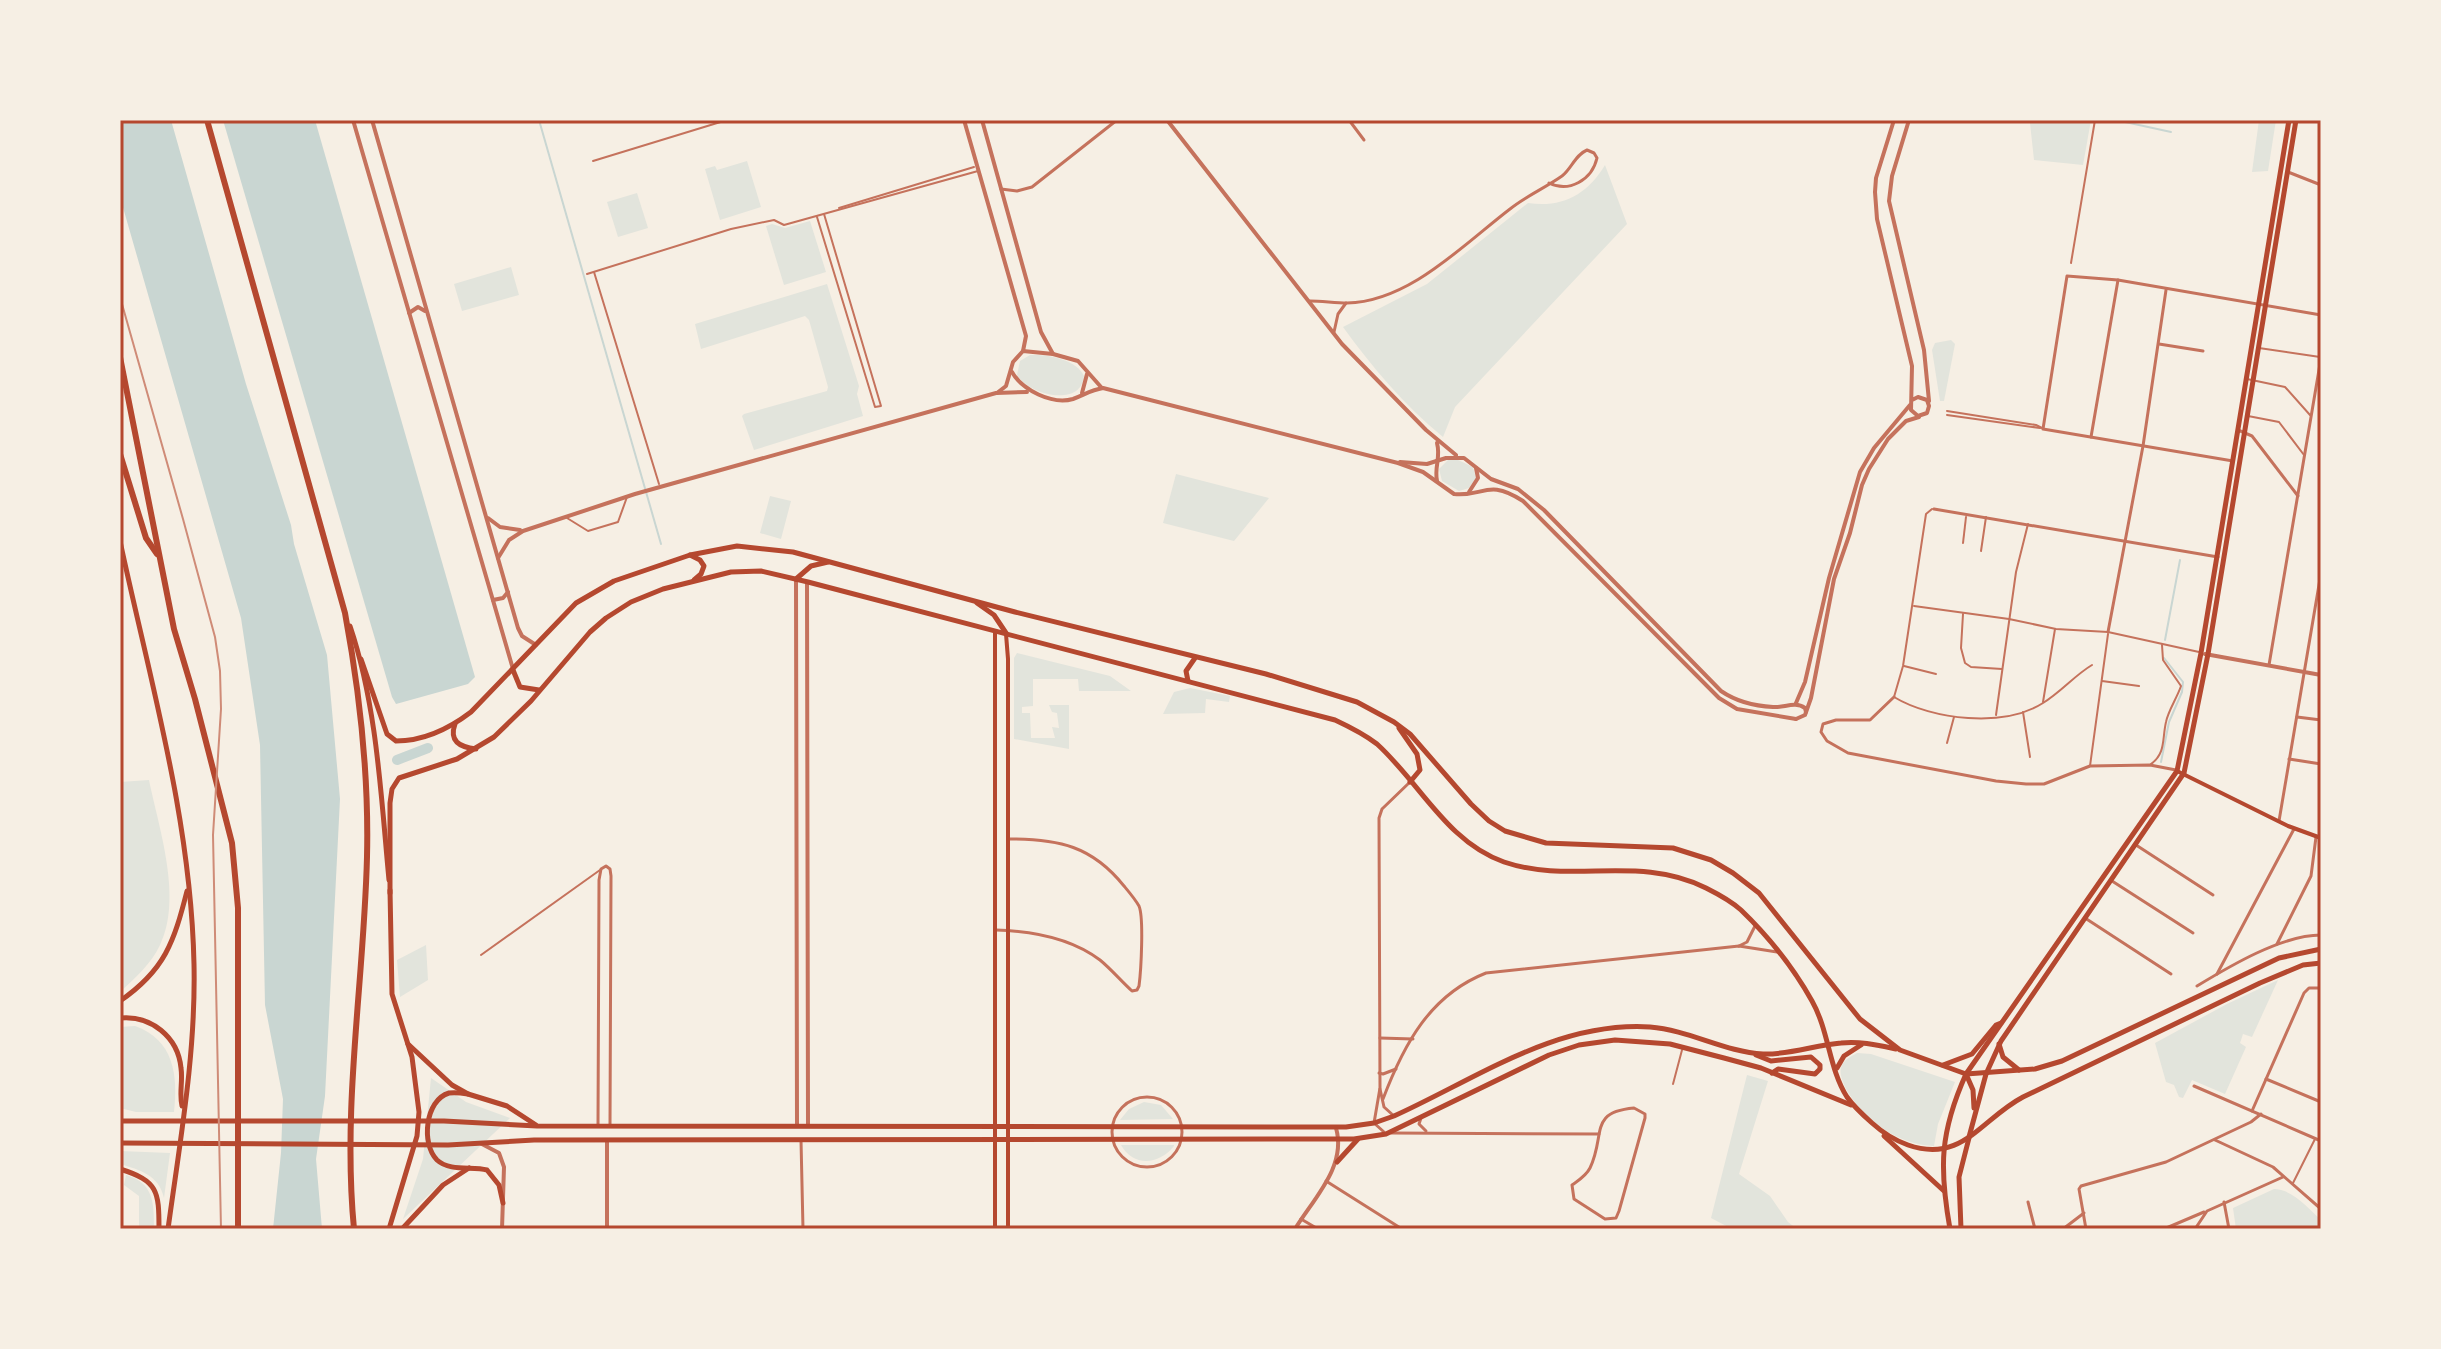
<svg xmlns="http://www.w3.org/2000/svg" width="2441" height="1349" font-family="'Work Sans',sans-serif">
  <rect width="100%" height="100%" fill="#f6efe4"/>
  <!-- green -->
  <g fill="#e2e4dc">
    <polygon points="2006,120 2091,120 2083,165 2034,160 2030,123"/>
    <polygon points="2259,120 2276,120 2268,171 2252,172"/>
    <polygon points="747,161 761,207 720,220 705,169 715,166 717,170"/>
    <path d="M1605 165 1627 224 1455 407 1443 437C1404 405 1372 367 1343 327L1427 284 1528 203C1562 208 1587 195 1605 165Z"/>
    <polygon points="637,193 648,228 618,237 607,202"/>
    <polygon points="810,221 826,272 784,285 766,226 772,224 785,228"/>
    <polygon points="511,267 519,295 462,311 454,284"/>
    <polygon points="827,284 859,386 857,394 863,416 754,450 742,416 744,414 827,391 828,387 809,320 805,316 701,349 695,324"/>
    <polygon points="1951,340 1955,344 1944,401 1940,401 1932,350 1935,343"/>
    <path d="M1030 355C1047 354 1076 359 1084 376 1081 408 1029 395 1017 375L1020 361Z"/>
    <polygon points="1448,460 1458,460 1473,467 1476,478 1469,488 1459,491 1442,481 1439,469"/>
    <polygon points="1176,474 1269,498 1234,541 1163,523"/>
    <polygon points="770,496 791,501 781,539 760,533"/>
    <polygon points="1017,653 1110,676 1131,691 1079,691 1078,679 1033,679 1033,706 1022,707 1022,713 1030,713 1031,738 1055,738 1052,727 1059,728 1057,713 1052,712 1049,705 1069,705 1069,749 1014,739 1014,658"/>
    <polygon points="1190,688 1230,696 1229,702 1206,699 1205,713 1163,714 1174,692"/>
    <path d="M149 780C159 829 183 898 160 945 151 964 135 978 120 992V782Z"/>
    <polygon points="426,945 428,980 400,997 397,960"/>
    <polygon points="2278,980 2252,1037 2243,1034 2240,1043 2246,1047 2225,1094 2192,1080 2183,1098 2179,1097 2174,1085 2166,1082 2155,1043 2227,1004"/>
    <path d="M135 1026C174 1040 178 1075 174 1112H136L120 1108V1027Z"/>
    <path d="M1857 1053 1871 1054 1955 1082 1938 1124 1934 1146C1898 1145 1864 1120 1846 1089 1843 1082 1838 1072 1842 1065 1845 1059 1852 1056 1857 1053Z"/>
    <polygon points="1747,1075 1768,1081 1739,1174 1770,1196 1788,1222 1797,1229 1732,1229 1711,1218"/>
    <polygon points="431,1078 466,1102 510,1118 403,1219 423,1159"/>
    <polygon points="1144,1102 1161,1105 1173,1119 1120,1120 1129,1109"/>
    <path d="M1121 1145H1174V1146C1159 1165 1133 1167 1121 1145Z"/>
    <path d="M120 1151 170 1153 164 1198C159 1175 140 1170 120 1164Z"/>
    <path d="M126 1175C154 1183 154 1203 154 1229H139V1196L124 1185Z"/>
    <path d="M2274 1189C2292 1189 2308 1208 2321 1220V1229H2236L2233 1208Z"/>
  </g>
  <!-- water -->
  <g fill="#c9d6d2">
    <polygon points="120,120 171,120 246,384 291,525 294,544 327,655 340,799 325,1096 316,1159 322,1229 273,1229 281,1153 283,1099 265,1005 260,745 241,618 120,197"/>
    <polygon points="223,120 315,120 475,677 468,684 396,704 392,697"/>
  </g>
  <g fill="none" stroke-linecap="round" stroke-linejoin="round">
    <!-- stream -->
    <g stroke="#c9d6d2" stroke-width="2">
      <polyline points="539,120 661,544"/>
      <polyline points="2116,120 2171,132"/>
      <polyline points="2165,640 2180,560"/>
      <polyline points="2161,762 2169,722 2182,692 2183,682 2164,658"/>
    </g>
    <!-- river -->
    <polyline stroke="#c9d6d2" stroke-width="10" points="397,760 428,748"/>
    <!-- service -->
    <g stroke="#c5725c" stroke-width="2">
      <polyline points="593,161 727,120"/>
      <polyline points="839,208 974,167"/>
      <polyline points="817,217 875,407 881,406 824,214"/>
      <polyline points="2071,263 2095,120"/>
      <polyline points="594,272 659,484"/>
      <polyline points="587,274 731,229 774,220 784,225 978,171"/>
      <polyline points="2259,348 2320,357"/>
      <polyline points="2247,379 2285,387 2310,415"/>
      <polyline points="1947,411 2036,425 2042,428"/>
      <polyline points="1947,415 2040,428"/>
      <polyline points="2248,416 2279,422 2304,455"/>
      <path d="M1932 509 1926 514 1903 666 1894 697C1932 720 2004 728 2043 703 2061 692 2075 675 2092 665"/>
      <polyline points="567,518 588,531 618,522 627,497"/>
      <polyline points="1963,543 1966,517"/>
      <polyline points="1981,551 1986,517"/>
      <polyline points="1914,606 2009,619 2056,629 2108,632 2199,652"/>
      <polyline points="1963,614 1961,648 1965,663 1971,667 2002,669"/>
      <polyline points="1904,666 1936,674"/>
      <polyline points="2102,681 2139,686"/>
      <polyline points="2043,702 2055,629"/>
      <polyline points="2023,712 2030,757"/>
      <polyline points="1996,715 2016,572 2028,524"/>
      <polyline points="1947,743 1954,717"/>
      <path d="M2151 764C2166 753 2162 739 2166 722 2168 711 2177 698 2181 686L2163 660 2162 645"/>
      <polyline points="2090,766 2108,634"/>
      <polyline points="481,955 600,870"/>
      <polyline points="1673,1084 1682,1050"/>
    </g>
    <!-- pedestrian -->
    <polyline stroke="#c5725c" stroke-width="2" points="2293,1183 2315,1139"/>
    <!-- minor -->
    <g stroke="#c5725c" stroke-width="3">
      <polyline points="1349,120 1364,140"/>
      <polyline points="2288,172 2321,185"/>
      <polyline points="1001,189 1017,191 1032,187 1117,120"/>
      <path d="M1310 301C1322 301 1335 303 1347 303 1409 302 1464 244 1510 209 1526 196 1545 188 1562 176 1572 168 1575 155 1587 150L1594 153 1597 158C1592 180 1569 193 1549 183"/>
      <polyline points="1334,332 1338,314 1346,303"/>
      <polyline points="2159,344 2203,351"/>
      <polyline points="2238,430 2252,436 2298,496"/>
      <polyline points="2091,437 2118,280"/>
      <polyline points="2233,461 2043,429 2067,276 2118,280 2321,315"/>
      <polyline points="1934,509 2218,557"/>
      <polyline points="2108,632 2143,446 2166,290"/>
      <polyline points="2269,665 2321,358"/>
      <polyline points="1894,697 1870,720 1836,720 1823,724 1821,732 1827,741 1848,753 1996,781 2026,784 2044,784 2090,766 2150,765 2176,770"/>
      <polyline points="2297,717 2321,720"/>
      <polyline points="2289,759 2321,764"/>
      <polyline points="2279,821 2321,573"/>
      <polyline points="2136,845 2213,895"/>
      <polyline points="2112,881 2193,933"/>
      <polyline points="2085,918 2171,974"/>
      <path d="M996 930C1031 931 1071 938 1100 960 1111 969 1121 981 1132 991L1137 990 1139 986C1141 971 1144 918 1139 906 1135 899 1129 892 1124 886 1092 846 1059 839 1009 839"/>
      <polyline points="2277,944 2311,876 2316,837"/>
      <polyline points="1739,946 1747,942 1755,926"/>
      <polyline points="2217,974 2294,829"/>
      <path d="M2197 986C2230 966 2282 935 2321 935"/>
      <polyline points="1380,1038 1413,1039"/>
      <polyline points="1379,1073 1383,1074 1396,1069"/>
      <polyline points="2266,1079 2321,1102"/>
      <polyline points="2194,1086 2321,1141"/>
      <polyline points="1380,1089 1384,1107 1394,1116"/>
      <circle cx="1147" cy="1132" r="35"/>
      <path d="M1383 1099C1404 1044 1430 995 1486 973L1739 946 1777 952"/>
      <path d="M1634 1108 1645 1114V1118L1619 1211 1616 1218 1605 1219 1574 1199 1572 1185C1579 1180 1586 1176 1590 1168 1606 1135 1588 1112 1634 1108Z"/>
      <polyline points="2252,1111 2304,993 2309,988 2321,988"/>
      <polyline points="1421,1118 1419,1124 1426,1131"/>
      <polyline points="598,1126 599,880 601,869 606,866 610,869 611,876 610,1125"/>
      <polyline points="1384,1132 1374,1123 1380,1088 1379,818 1382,809 1410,782"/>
      <polyline points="1391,1133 1599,1134"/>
      <polyline points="801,1140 803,1229"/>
      <polyline points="2215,1140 2273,1167 2321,1209"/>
      <polyline points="1326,1181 1402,1229"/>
      <polyline points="2028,1202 2035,1229"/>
      <polyline points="2224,1202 2229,1229"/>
      <polyline points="1301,1219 1318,1229"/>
      <polyline points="2063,1229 2084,1213"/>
      <polyline points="2086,1229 2079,1189 2081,1186 2166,1162 2251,1122 2261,1114"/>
      <polyline points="2164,1229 2204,1212"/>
      <polyline points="2195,1229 2207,1211 2283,1177"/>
    </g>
    <!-- tertiary -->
    <g stroke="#c5725c" stroke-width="4">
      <polyline points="353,120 513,669"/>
      <polyline points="372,120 518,628 522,636 536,645"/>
      <polyline points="964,120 1026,336 1023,351"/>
      <polyline points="982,120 1041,332 1053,354"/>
      <polyline points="1167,120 1342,344 1426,430 1456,455"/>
      <polyline points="1894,120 1876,178 1875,192 1877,219 1912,366 1911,410 1918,416 1927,413 1929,406 1927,400 1918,397 1912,400"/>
      <polyline points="1909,120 1892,176 1889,201 1924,350 1929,401"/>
      <polyline points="409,313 418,307 425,311"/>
      <path d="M1012 372C1022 390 1052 405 1073 399 1084 395 1091 390 1103 388L1398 463 1423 472 1454 494C1485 497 1487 478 1523 501L1719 698 1737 709 1796 719"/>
      <polyline points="997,393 1006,386 1013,362 1023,351 1053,354 1078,361 1101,387"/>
      <polyline points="1082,393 1087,374"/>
      <path d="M1437 443C1441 458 1434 467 1437 481"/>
      <path d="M1400 462 1427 464 1446 458H1464L1491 479 1518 489 1544 510 1721 691C1737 702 1753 706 1773 707 1784 708 1795 701 1805 708L1806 712"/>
      <polyline points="1469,492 1478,478 1476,468"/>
      <polyline points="488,518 500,527 520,530"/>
      <polyline points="498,558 509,540 523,531 635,494 996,393 1027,392"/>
      <polyline points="796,579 797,1126"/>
      <polyline points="807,582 808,1126"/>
      <polyline points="493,600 503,598 508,592"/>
      <polyline points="2205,654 2321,675"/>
      <polyline points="1796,703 1805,682 1829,578 1860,472 1874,448 1910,405"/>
      <polyline points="1796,719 1805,715 1811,698 1834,579 1850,533 1862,485 1869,469 1888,439 1906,421 1919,417"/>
      <polyline points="480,1143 499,1153 504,1167 502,1229"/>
      <polyline points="607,1229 607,1140"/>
      <path d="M1295 1229C1314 1198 1347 1166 1336 1128"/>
    </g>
    <!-- secondary -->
    <g stroke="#b5482f" stroke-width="4">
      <polyline points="995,631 995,1229"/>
      <polyline points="1006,634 1008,659 1008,1229"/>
      <polyline points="2177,771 2288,826 2321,838"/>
    </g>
    <!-- primary -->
    <g stroke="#b5482f" stroke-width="5">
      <polyline points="1986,1074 2001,1041 2184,773 2208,654 2296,120"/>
      <path d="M1950 1229C1939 1167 1940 1132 1966 1074L2177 771 2201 653 2289 120"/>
      <polyline points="1961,1229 1959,1177 1969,1138"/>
    </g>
    <!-- trunk -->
    <g stroke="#b5482f" stroke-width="5">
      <path d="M120 541C150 681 191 819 194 964 196 1053 180 1141 168 1229"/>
      <polyline points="690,555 700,560 704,566 701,574 694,580"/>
      <polyline points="796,579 811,566 828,562"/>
      <polyline points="977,603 994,615 1006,633"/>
      <path d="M350 626C377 706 381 796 389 880"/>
      <path d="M361 659 387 734 396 741C423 741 450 728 471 712L576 603 614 581 690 555 737 546 793 552 1015 612 1266 674 1357 702 1394 722 1410 734 1471 804 1489 821 1505 831 1546 843 1673 848 1711 860 1733 873 1759 893 1860 1019 1900 1050 1966 1074 2035 1069 2062 1061 2279 958 2321 949"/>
      <polyline points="513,670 520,687 539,690"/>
      <polyline points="1188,681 1186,671 1195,658"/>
      <path d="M455 724C449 741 459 747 476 749"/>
      <polyline points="1399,728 1417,754 1420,770 1410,782"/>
      <path d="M390 893V803L392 789 399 778 457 759 494 737 531 701 590 632 606 618 631 602 663 589 731 572 761 571 808 582 1335 720C1350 727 1364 734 1377 744 1420 783 1447 842 1504 862 1572 885 1638 854 1706 888 1718 894 1731 901 1741 910 1768 936 1794 969 1812 1001 1829 1031 1829 1069 1847 1097 1854 1107 1863 1115 1872 1123 1883 1133 1894 1140 1908 1145 1962 1164 1981 1119 2023 1097L2260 983 2303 965 2321 963"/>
      <path d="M120 1001C165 970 174 942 187 891"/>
      <path d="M120 1018C151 1015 178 1037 181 1068 183 1081 179 1093 182 1106"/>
      <polyline points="408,1044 452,1085 468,1094 507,1106 536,1125"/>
      <polyline points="1999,1044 2003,1057 2019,1070"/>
      <polyline points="1756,1055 1771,1061 1811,1057 1820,1065 1820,1069 1815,1074 1778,1069 1772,1073"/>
      <polyline points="1943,1065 1972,1054 1996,1025 2001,1023"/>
      <polyline points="1837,1068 1844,1056 1861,1045"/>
      <polyline points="1966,1074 1973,1090 1974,1108"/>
      <path d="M468 1094C462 1093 455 1092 449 1093 425 1100 421 1144 437 1160 450 1172 472 1166 487 1170L499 1185 503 1203"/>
      <path d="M120 1121H444L537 1126 1346 1127 1374 1123 1394 1116C1476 1079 1556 1021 1650 1027 1689 1030 1725 1052 1763 1054 1790 1055 1815 1045 1841 1043 1860 1041 1877 1045 1896 1049"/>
      <polyline points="1884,1136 1944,1191"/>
      <polyline points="1969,1137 1986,1074"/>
      <polyline points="120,1143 448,1145 534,1140 1354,1139 1386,1134 1549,1055 1579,1045 1615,1040 1670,1044 1724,1058 1761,1068 1851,1105"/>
      <polyline points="1337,1162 1358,1139"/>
      <path d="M120 1169C158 1181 159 1191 159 1229"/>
      <polyline points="389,1229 417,1136 419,1112 412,1057 392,994 390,890"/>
      <polyline points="402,1229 443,1185 469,1168"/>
    </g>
    <!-- motorway -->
    <g stroke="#b5482f" stroke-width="6">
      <path d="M207 120 345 613C360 694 369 775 367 857 364 981 342 1105 354 1229"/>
      <polyline points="120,357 174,629 195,699 232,843 238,908 238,1229"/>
      <polyline points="120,454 146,538 157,554"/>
    </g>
    <!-- rail -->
    <polyline stroke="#cf8b77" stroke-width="2" points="120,297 183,519 215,637 220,671 221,709 213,835 221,1229"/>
  </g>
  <!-- border -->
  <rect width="2441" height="1349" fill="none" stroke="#f6efe4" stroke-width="244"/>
  <rect x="122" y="122" width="2197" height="1105" fill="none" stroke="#b5482f" stroke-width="3"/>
</svg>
